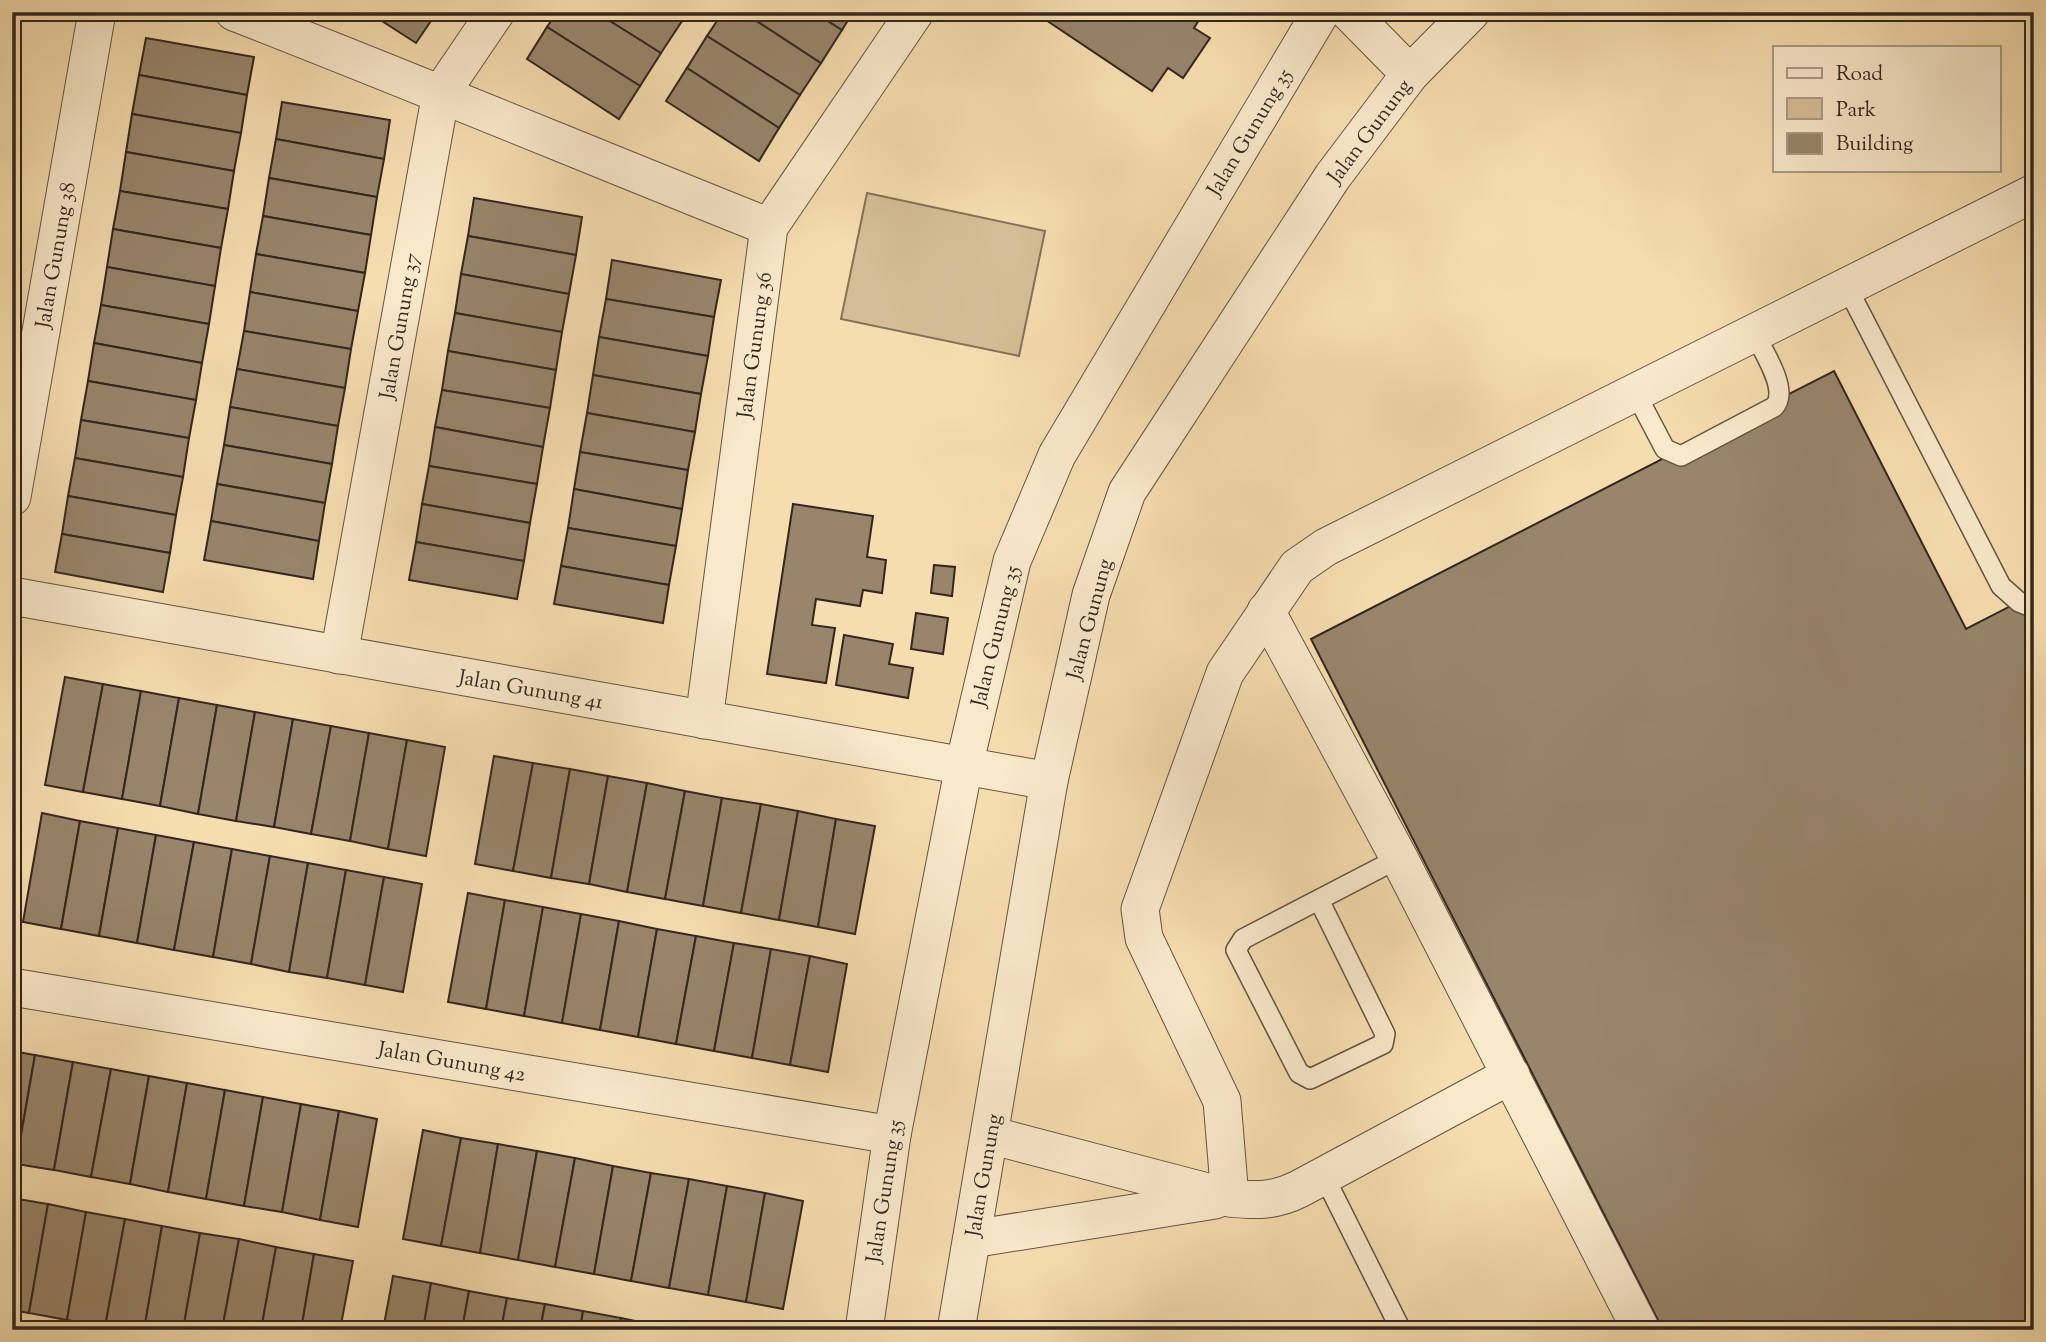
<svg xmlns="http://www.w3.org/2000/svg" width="2046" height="1342" font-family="'Sorts Mill Goudy',serif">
  <rect width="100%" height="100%" fill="#f6ddaf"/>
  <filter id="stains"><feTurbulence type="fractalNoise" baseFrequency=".00286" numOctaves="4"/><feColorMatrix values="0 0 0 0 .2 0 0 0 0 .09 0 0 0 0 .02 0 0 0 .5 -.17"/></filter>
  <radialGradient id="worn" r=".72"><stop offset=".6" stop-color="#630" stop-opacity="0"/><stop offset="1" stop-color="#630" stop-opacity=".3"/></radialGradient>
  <!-- green -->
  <polygon fill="#d5be97" stroke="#84725c" stroke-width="2" points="867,193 1045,231 1019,356 841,319"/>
  <!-- building -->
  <g fill="#98856b" stroke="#332621" stroke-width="2">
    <polygon points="368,12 437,12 416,43"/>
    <polygon points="557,12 596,12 661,53 640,86 547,27"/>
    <polygon points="596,12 667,12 682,21 661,53"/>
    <polygon points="667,12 687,12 682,21"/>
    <polygon points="723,12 743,12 821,63 800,95 707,36"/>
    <polygon points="743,12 814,12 842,30 821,63"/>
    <polygon points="814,12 853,12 842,30"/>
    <polygon points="1034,12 1204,12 1194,28 1210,38 1183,78 1168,68 1152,91"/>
    <polygon points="547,27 640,86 619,119 527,59"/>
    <polygon points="707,36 800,95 779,128 687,68"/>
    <polygon points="146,38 254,57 247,95 139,75"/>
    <polygon points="687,68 779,128 759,161 666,101"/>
    <polygon points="139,75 247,95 241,133 132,114"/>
    <polygon points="282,102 390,120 384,159 276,139"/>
    <polygon points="132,114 241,133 234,171 126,152"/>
    <polygon points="276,139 384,159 377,197 269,178"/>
    <polygon points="126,152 234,171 228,209 120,191"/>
    <polygon points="269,178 377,197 371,235 263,216"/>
    <polygon points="120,191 228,209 221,248 113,229"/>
    <polygon points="474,198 582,217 576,255 468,236"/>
    <polygon points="263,216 371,235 365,273 256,254"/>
    <polygon points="113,229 221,248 215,286 107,267"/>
    <polygon points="468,236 576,255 569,294 461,274"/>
    <polygon points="256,254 365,273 358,311 250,292"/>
    <polygon points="612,260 721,280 714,317 606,299"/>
    <polygon points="107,267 215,286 209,324 101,305"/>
    <polygon points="461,274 569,294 562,332 455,313"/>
    <polygon points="250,292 358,311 351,349 244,331"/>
    <polygon points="606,299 714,317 708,356 599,337"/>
    <polygon points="101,305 209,324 202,363 94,343"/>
    <polygon points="455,313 562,332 556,370 448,351"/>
    <polygon points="244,331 351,349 345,388 237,369"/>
    <polygon points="599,337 708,356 701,394 593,375"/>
    <polygon points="94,343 202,363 196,400 88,381"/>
    <polygon points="448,351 556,370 550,408 442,390"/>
    <polygon points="237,369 345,388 338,426 230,407"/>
    <polygon points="1834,371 1966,629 2034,594 2034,1330 1663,1330 1311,639"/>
    <polygon points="593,375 701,394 695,432 587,413"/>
    <polygon points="88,381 196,400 189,438 81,420"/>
    <polygon points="442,390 550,408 543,447 435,427"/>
    <polygon points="230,407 338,426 332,464 224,445"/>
    <polygon points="587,413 695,432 688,470 580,452"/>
    <polygon points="81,420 189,438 183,477 75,458"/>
    <polygon points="435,427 543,447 537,484 429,466"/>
    <polygon points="224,445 332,464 325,503 217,484"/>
    <polygon points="580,452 688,470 682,509 574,489"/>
    <polygon points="75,458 183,477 176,515 68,496"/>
    <polygon points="429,466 537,484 530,523 422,504"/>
    <polygon points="217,484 325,503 319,541 211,521"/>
    <polygon points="574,489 682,509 676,546 568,528"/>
    <polygon points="68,496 176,515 170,553 62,534"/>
    <polygon points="422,504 530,523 524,561 416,542"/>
    <polygon points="793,504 873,516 867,557 886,560 882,593 863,590 860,606 816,599 812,625 835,628 826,683 767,674"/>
    <polygon points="211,521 319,541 313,579 204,560"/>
    <polygon points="568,528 676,546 669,585 561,566"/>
    <polygon points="62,534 170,553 163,592 55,572"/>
    <polygon points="416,542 524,561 517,599 409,580"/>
    <polygon points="934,565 955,567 952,596 931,593"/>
    <polygon points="561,566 669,585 663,623 554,604"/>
    <polygon points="916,613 948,618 943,654 911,649"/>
    <polygon points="844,635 893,644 889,664 913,668 908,698 836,685"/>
    <polygon points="65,677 103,684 83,792 45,785"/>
    <polygon points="103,684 141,691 122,799 83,792"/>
    <polygon points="141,691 179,698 160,806 122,799"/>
    <polygon points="179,698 217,705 198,814 160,806"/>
    <polygon points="217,705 255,712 236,821 198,814"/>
    <polygon points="255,712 293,719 274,827 236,821"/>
    <polygon points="293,719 331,726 311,834 274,827"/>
    <polygon points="331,726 369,733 350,841 311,834"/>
    <polygon points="369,733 407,740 388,849 350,841"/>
    <polygon points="407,740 445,747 426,856 388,849"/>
    <polygon points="494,756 533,763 513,871 475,864"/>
    <polygon points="533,763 570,769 551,878 513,871"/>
    <polygon points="570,769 608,776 589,884 551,878"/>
    <polygon points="608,776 647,783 627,892 589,884"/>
    <polygon points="647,783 685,791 665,899 627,892"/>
    <polygon points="685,791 722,798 703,906 665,899"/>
    <polygon points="722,798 761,804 741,913 703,906"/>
    <polygon points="761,804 798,811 779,920 741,913"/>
    <polygon points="798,811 836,819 818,927 779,920"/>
    <polygon points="42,813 80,821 61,929 23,922"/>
    <polygon points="836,819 875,826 855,934 818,927"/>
    <polygon points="80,821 118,828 99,936 61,929"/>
    <polygon points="118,828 156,835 137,943 99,936"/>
    <polygon points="156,835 194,842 174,950 137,943"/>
    <polygon points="194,842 232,849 213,957 174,950"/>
    <polygon points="232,849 270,856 251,964 213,957"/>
    <polygon points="270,856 308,863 289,972 251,964"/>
    <polygon points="308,863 346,870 327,978 289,972"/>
    <polygon points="346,870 384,877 365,985 327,978"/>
    <polygon points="384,877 422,884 403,992 365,985"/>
    <polygon points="468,893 505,900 486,1009 448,1002"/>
    <polygon points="505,900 543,907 524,1016 486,1009"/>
    <polygon points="543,907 581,914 562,1023 524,1016"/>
    <polygon points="581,914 619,921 600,1030 562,1023"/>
    <polygon points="619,921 657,929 638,1037 600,1030"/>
    <polygon points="657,929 696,936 676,1044 638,1037"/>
    <polygon points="696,936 734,943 714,1051 676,1044"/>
    <polygon points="734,943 771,949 752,1058 714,1051"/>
    <polygon points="771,949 810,956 790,1065 752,1058"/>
    <polygon points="810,956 847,964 828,1072 790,1065"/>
    <polygon points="12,1051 35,1055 16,1164 12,1163"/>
    <polygon points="35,1055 73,1062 54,1170 16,1164"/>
    <polygon points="73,1062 111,1069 91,1177 54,1170"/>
    <polygon points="111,1069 149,1076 130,1184 91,1177"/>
    <polygon points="149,1076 187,1083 168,1192 130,1184"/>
    <polygon points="187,1083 225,1090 206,1199 168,1192"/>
    <polygon points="225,1090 263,1097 244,1206 206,1199"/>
    <polygon points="263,1097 301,1104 282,1212 244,1206"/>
    <polygon points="301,1104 339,1111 320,1220 282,1212"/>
    <polygon points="339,1111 377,1119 358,1227 320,1220"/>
    <polygon points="423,1130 461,1138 441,1246 403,1239"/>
    <polygon points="461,1138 498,1144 480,1253 441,1246"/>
    <polygon points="498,1144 537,1151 518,1260 480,1253"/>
    <polygon points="537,1151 575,1158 555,1267 518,1260"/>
    <polygon points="575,1158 613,1166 594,1274 555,1267"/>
    <polygon points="613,1166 651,1173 631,1281 594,1274"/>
    <polygon points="651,1173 689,1179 669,1288 631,1281"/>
    <polygon points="689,1179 727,1186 708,1295 669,1288"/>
    <polygon points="727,1186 765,1193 746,1302 708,1295"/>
    <polygon points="765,1193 803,1201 783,1309 746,1302"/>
    <polygon points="12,1198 48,1204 29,1313 12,1310"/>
    <polygon points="48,1204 86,1212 67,1320 29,1313"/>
    <polygon points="86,1212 125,1219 105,1327 67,1320"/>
    <polygon points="125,1219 162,1226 144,1330 105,1327"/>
    <polygon points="162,1226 200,1233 183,1330 144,1330"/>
    <polygon points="200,1233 239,1239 222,1330 183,1330"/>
    <polygon points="239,1239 276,1247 261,1330 222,1330"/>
    <polygon points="276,1247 314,1254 301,1330 261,1330"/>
    <polygon points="314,1254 353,1261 340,1330 301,1330"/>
    <polygon points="393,1276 431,1283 423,1330 383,1330"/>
    <polygon points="431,1283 469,1291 462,1330 423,1330"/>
    <polygon points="469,1291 507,1298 501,1330 462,1330"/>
    <polygon points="507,1298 545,1304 540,1330 501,1330"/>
    <polygon points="545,1304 583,1311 580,1330 540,1330"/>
    <polygon points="583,1311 621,1318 619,1330 580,1330"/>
    <polygon points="621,1318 659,1326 658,1330 619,1330"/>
  </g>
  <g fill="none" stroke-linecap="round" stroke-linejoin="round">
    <defs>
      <g id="lane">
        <polyline points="1847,287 2001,586 2019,602 2034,608"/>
        <path d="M1635 392 1665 449 1681 456 1774 407C1790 391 1763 351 1754 333"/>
        <polyline points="1319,900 1385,1034 1383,1044 1310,1079 1299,1073 1236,950 1243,939 1399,858"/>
        <polyline points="1324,1176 1401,1330"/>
      </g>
      <g id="street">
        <path d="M234 12C414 82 591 156 769 227"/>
        <polyline points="1349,12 1410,74"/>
        <polyline points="12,497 97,12"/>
        <polyline points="12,596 1049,781"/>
        <polyline points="1266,611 1399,858 1641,1330"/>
        <polyline points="339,655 441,93 496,12"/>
        <polyline points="704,720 769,227 915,12"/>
        <polyline points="12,987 892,1135"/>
        <path d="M990 1135 1230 1198C1256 1201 1275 1201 1299 1189L1511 1075"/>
        <polyline points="1230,1198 1222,1101 1144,938 1140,909 1225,673 1297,567 1326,547 2034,193"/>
        <polyline points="972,1239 1215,1200"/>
        <polyline points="864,1330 892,1135 964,766 1012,561 1057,455 1321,12"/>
        <polyline points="956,1330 1049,781 1091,595 1127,492 1333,176 1410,74 1471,12"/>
      </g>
    </defs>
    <!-- lane casing -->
    <use href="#lane" stroke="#645444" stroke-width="22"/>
    <!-- street casing -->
    <use href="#street" stroke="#645444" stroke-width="39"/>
    <!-- lane -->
    <use href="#lane" stroke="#f9e9cb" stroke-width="19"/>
    <!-- street -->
    <use href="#street" stroke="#f9e9cb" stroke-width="37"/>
  </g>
  <g text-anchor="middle" stroke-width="7" stroke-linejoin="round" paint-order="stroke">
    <!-- street labels -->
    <g font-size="21" fill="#332621" stroke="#f9e9cb">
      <text transform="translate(1369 131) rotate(-53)" y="7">Jalan Gunung</text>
      <text transform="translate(1249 132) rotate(-59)" y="7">Jalan Gunung 35</text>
      <text transform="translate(55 255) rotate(-80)" y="7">Jalan Gunung 38</text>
      <text transform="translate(399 326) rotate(-80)" y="7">Jalan Gunung 37</text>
      <text transform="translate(754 345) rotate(-82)" y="7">Jalan Gunung 36</text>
      <text transform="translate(1089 619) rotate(-75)" y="7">Jalan Gunung</text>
      <text transform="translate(995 636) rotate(-76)" y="7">Jalan Gunung 35</text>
      <text transform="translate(531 689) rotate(10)" y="7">Jalan Gunung 41</text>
      <text transform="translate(452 1061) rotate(10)" y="7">Jalan Gunung 42</text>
      <text transform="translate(983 1175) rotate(-80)" y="7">Jalan Gunung</text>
      <text transform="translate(884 1191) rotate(-81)" y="7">Jalan Gunung 35</text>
    </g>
  </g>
  <!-- margin -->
  <rect width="2046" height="1342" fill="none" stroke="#f6ddaf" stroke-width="42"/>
  <rect x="14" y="14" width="2018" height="1314" fill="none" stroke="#332621" stroke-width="3.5"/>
  <rect x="21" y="21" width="2004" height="1300" fill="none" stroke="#332621" stroke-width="2"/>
  <!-- legend -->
  <rect x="1773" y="46" width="228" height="126" fill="#f9e9cb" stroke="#aa9b87" stroke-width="2"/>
  <rect x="1787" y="68" width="35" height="10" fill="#f9e9cb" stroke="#aa9b87" stroke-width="2"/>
  <text x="1836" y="80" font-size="21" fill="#332621">Road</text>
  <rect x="1787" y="98" width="35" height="21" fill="#d5be97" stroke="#aa9b87" stroke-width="2"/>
  <text x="1836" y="116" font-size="21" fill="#332621">Park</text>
  <rect x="1787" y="133" width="35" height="21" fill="#98856b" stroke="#aa9b87" stroke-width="2"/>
  <text x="1836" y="150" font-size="21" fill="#332621">Building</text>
  <rect width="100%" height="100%" filter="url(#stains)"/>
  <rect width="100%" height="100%" fill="url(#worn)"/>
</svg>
